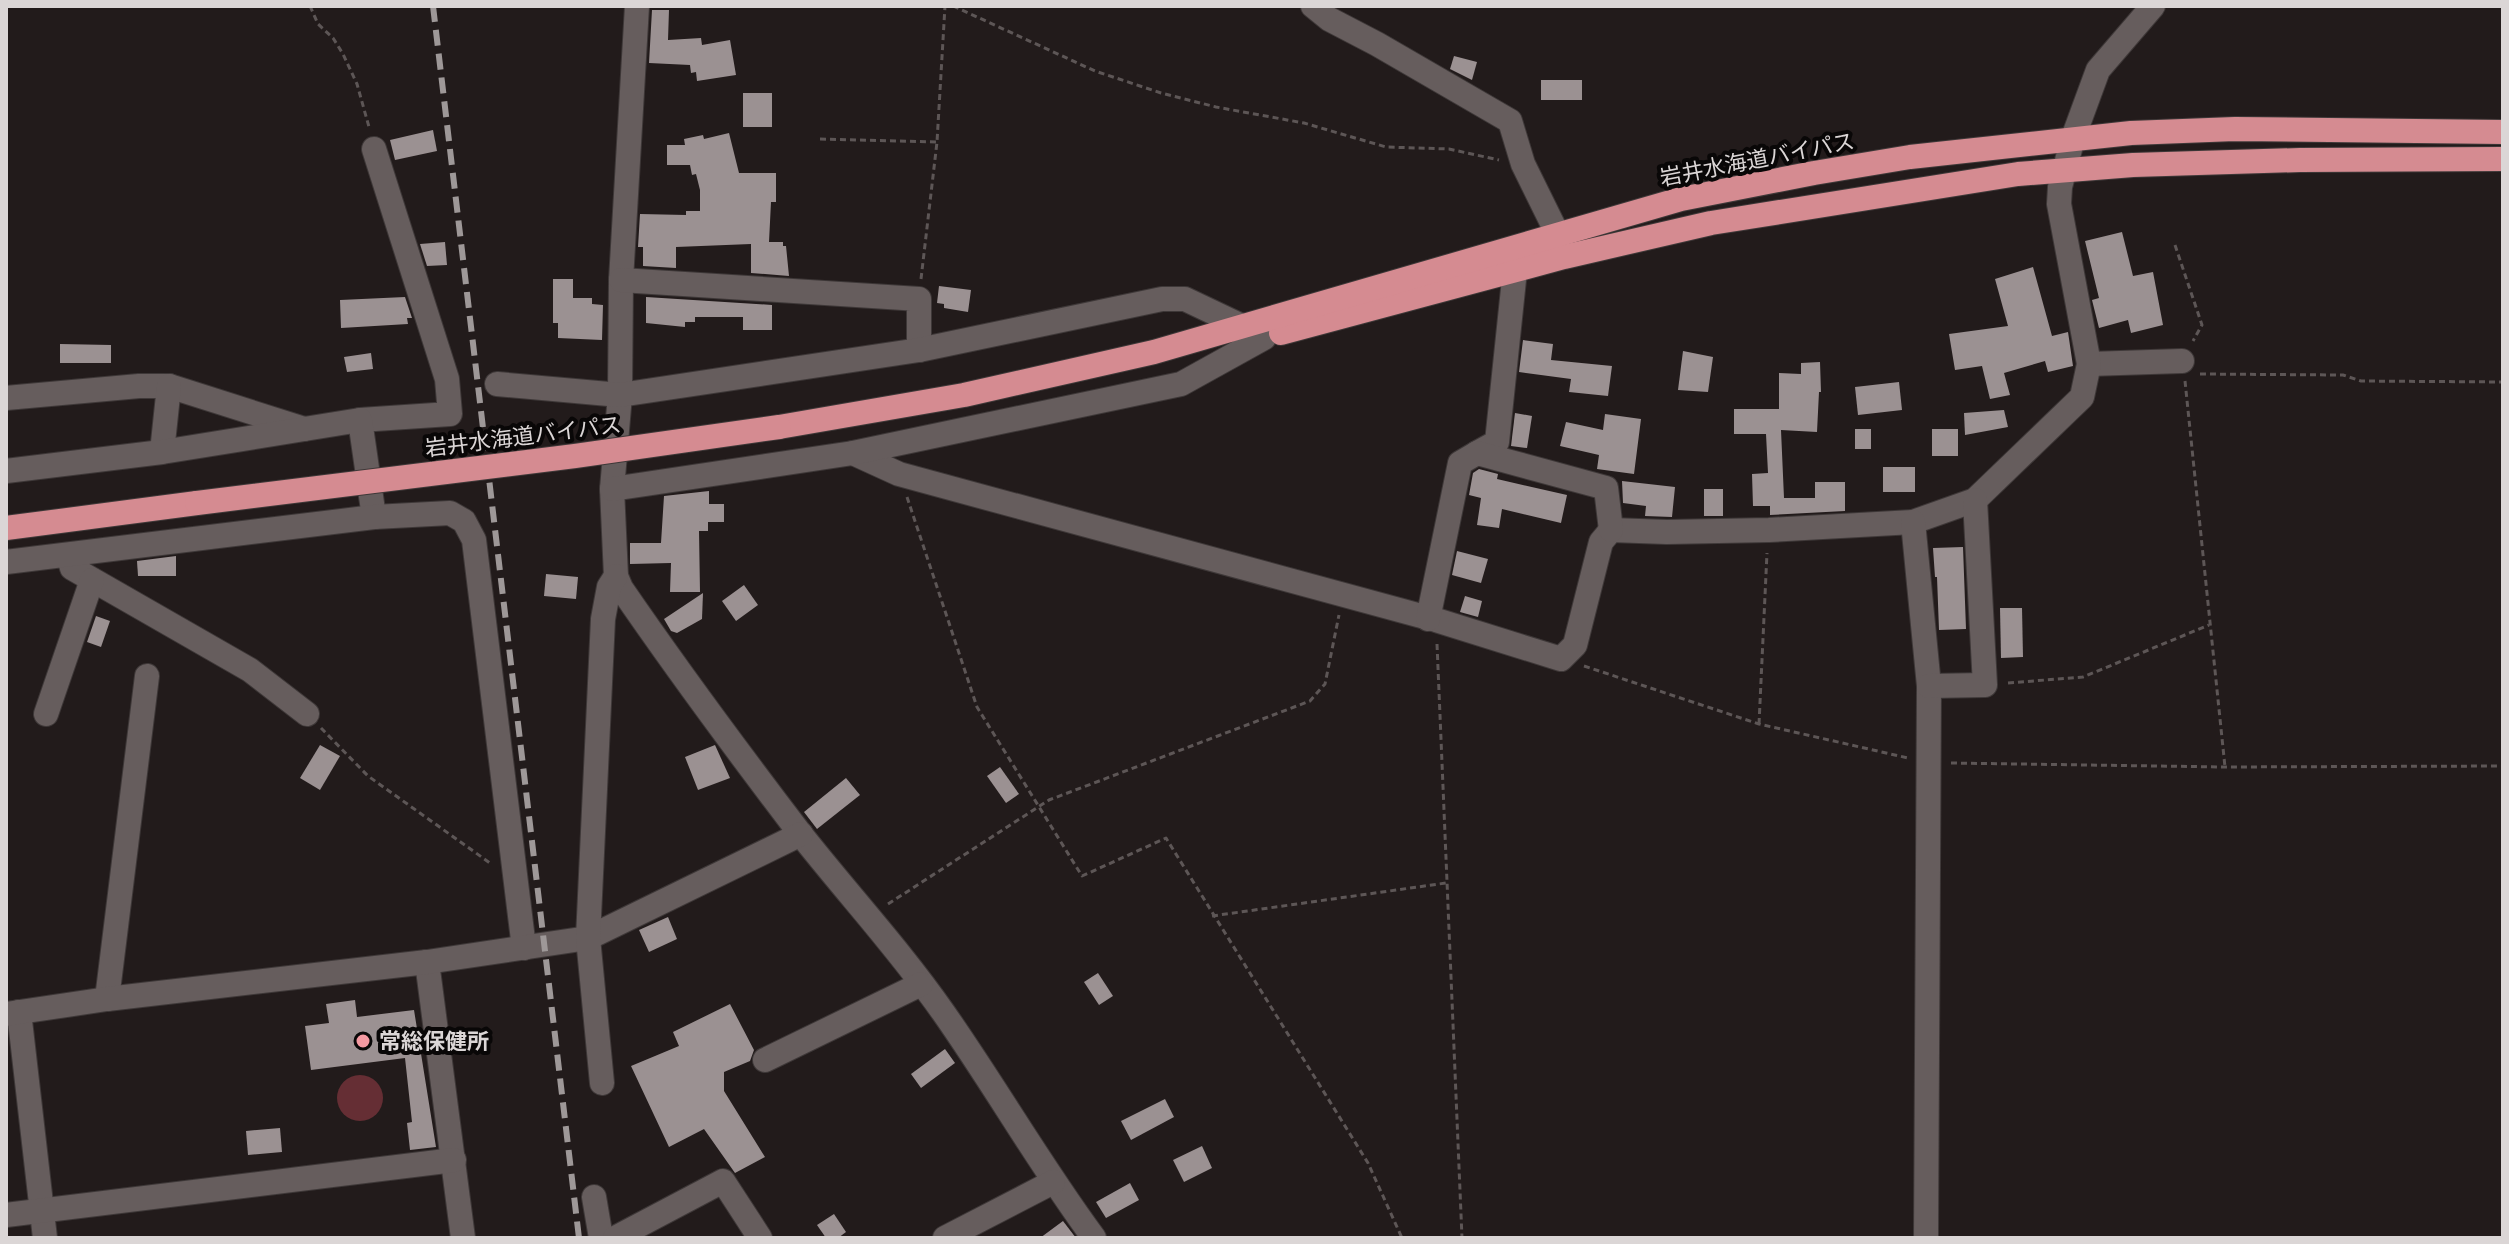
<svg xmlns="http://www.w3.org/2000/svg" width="2509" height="1244" font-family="Figtree,'Noto Sans JP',sans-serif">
  <rect width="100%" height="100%" fill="#221b1b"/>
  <!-- green -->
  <circle fill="#652e34" cx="360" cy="1098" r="23"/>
  <!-- building -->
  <g fill="#9b9192">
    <polygon points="652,10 669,10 668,40 701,38 702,45 730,40 736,75 697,81 696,72 691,73 690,65 649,63"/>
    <polygon points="1454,56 1477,62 1472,80 1450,69"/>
    <rect x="1541" y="80" width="41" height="20"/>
    <rect x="743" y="93" width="29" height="34"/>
    <polygon points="433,130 437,151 395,160 390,140"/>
    <polygon points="729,133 739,173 776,173 776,202 771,202 769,242 783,242 783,246 786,246 789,276 751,273 751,244 676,247 676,268 643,266 643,247 638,247 640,214 686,215 686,211 700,211 700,190 696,174 692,175 690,165 667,165 667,145 685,145 684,139 703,135 704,139"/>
    <polygon points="2122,232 2133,276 2153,272 2163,325 2131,333 2128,320 2099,328 2092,300 2099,298 2085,241"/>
    <polygon points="445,242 447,265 427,266 420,244"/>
    <polygon points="2033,267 2052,336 2068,332 2073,366 2048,372 2045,361 2004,373 2010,395 1990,399 1982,366 1955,370 1949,334 2008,326 1995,279"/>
    <polygon points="553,279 573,279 573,298 592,298 592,304 603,305 602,340 558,338 558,323 553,323"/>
    <polygon points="939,286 971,290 968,312 944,308 944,304 937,303"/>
    <polygon points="405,297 412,318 407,318 408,324 341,328 340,300"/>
    <polygon points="646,297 772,305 772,330 743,330 743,317 695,317 695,322 685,322 685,327 646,323"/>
    <polygon points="1523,340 1553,344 1551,360 1612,366 1608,396 1569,392 1571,379 1519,372"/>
    <polygon points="60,344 111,345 111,363 60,363"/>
    <polygon points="1683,351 1713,357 1708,392 1678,390"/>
    <polygon points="371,353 373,369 347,372 344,357"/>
    <polygon points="1820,362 1821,392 1819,392 1817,432 1781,430 1784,498 1815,498 1815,482 1845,482 1845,511 1770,515 1770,506 1753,506 1752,474 1768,473 1766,434 1734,434 1734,409 1779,409 1779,373 1801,374 1801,363"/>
    <polygon points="1899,382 1902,410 1858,415 1855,387"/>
    <polygon points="2004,410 2008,427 1965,435 1964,413"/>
    <polygon points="1515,413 1532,416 1527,448 1511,446"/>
    <polygon points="1605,414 1641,419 1634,474 1597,469 1599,455 1560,446 1566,422 1603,430"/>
    <rect x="1855" y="429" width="16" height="20"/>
    <rect x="1932" y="429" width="26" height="27"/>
    <rect x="1883" y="467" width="32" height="25"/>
    <polygon points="1479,469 1498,474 1497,479 1567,495 1561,523 1502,509 1499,528 1477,525 1481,498 1469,495 1473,473"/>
    <polygon points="1622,481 1675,487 1672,517 1645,516 1646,506 1623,503"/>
    <rect x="1704" y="489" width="19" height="27"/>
    <polygon points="709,491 709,504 724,504 724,522 708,522 708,531 699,531 700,592 670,592 671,563 630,564 630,543 661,543 664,496"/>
    <polygon points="1963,547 1966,629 1939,630 1937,577 1935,577 1933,548"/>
    <polygon points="1457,551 1488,559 1481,583 1452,575"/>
    <polygon points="176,556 176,576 138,576 137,561"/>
    <polygon points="546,574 578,577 576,599 544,596"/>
    <polygon points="744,585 758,605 736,621 722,601"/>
    <polygon points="703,593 702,619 677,633 671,631 664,619"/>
    <polygon points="1465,596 1482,601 1478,617 1460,612"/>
    <polygon points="2000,608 2022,608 2023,657 2001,658"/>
    <polygon points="96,616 110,621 101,647 87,642"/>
    <polygon points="320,745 340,756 320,790 300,778"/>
    <polygon points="715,745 730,778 698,790 685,757"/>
    <polygon points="1000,767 1019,794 1006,803 987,776"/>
    <polygon points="846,778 860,795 817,829 804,812"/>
    <polygon points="668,917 677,939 649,952 639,930"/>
    <polygon points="1098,973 1113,996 1099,1005 1084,982"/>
    <polygon points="355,1000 357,1017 414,1010 436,1147 410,1150 407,1123 412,1122 405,1058 311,1070 305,1026 329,1023 326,1004"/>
    <polygon points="730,1004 754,1050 750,1061 724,1072 724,1091 765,1157 735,1173 704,1129 669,1147 631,1066 679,1046 673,1032"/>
    <polygon points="945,1049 955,1063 921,1088 911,1074"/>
    <polygon points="1165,1099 1174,1117 1131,1140 1121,1121"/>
    <polygon points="280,1128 282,1152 248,1155 246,1131"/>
    <polygon points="1202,1146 1212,1168 1184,1182 1173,1160"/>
    <polygon points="1130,1183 1139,1200 1106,1218 1096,1202"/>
    <polygon points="834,1214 846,1232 838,1238 826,1238 817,1225"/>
    <polygon points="1063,1221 1076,1238 1040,1238"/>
  </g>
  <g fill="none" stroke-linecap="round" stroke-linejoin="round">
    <defs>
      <g id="minor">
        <path d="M637 6 621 280 620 395 612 489 616 576 621 588C678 671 738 752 799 832 846 892 899 949 943 1012 995 1086 1040 1165 1094 1238"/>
        <polyline points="1313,6 1329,19 1377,44 1510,121 1523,164 1557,233 1563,255"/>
        <polyline points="621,280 919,299 919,350"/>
        <polyline points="2089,364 2182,361"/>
        <polyline points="497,384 620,395 919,350 1162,299 1185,299 1246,328"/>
        <polyline points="6,398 139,386 169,386 304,429"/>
        <polyline points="360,420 450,414 447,379 374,149"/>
        <polyline points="162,452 169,386"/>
        <polyline points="853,453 899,474 1436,620 1561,659 1575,645 1601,542 1611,530 1667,532 1769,530 1913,522 1975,500 2082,397 2089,364 2059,204 2060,187 2073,138 2098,70 2153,6"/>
        <polyline points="1477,453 1497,442 1515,270"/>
        <polyline points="6,471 162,452 360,420 374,517"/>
        <polyline points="612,489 853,453 1181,384 1264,338"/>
        <polyline points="1913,522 1929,686 1926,1238"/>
        <polyline points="68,555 72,568 250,670 307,714"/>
        <polyline points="6,562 374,517 450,513 464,521 474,540 524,948"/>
        <polyline points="1428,619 1460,463 1477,453 1606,488 1611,530"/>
        <polyline points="1929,686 1985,685 1975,500"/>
        <polyline points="46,714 92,580"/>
        <polyline points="427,962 463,1238"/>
        <polyline points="107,999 147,676"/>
        <polyline points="19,1012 45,1238"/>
        <polyline points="6,1014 107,999 427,962 588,938 801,834"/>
        <polyline points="765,1060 921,984"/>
        <polyline points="602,1083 588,938 603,619 609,587 616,576"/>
        <polyline points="594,1197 601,1238"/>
        <polyline points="6,1215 454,1160"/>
        <polyline points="615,1238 723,1181 760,1238"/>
        <polyline points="945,1238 1053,1182"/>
      </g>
      <g id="highway">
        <polyline points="1281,333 1564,257 1711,223 2018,174 2133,165 2300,160 2503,159"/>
        <polyline points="779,427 964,395 1154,352 1681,199 1814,173 1910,157 2131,133 2235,129 2503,132"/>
        <polyline points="6,528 197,503"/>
      </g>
    </defs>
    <!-- minor casing -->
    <use href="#minor" stroke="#3e3838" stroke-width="26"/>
    <!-- highway casing -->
    <use href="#highway" stroke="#3e3838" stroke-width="26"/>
    <!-- path -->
    <g stroke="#5d5656" stroke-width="3" stroke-dasharray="6 4" stroke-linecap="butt">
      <polyline points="310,6 318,24 333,38 343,54 357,84 369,127"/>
      <polyline points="953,6 1095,71 1161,93 1216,107 1304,123 1386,147 1449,149 1499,160"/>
      <polyline points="820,139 936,142"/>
      <polyline points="2175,245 2202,325 2193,341"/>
      <polyline points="921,279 937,142 945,6"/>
      <polyline points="2200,374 2343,375 2361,381 2503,382"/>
      <polyline points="2185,381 2225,767"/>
      <polyline points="907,497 977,707 1082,876 1166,838 1368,1163 1402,1238"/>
      <polyline points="1437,644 1462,1238"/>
      <polyline points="1584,666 1759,724 1908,758"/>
      <polyline points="2008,683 2083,677 2209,625"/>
      <polyline points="1759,724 1767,553"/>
      <polyline points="321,728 368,776 490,863"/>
      <polyline points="1951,763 2225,767 2503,766"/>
      <polyline points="888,904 1049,800 1310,701 1325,684 1339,615"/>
      <polyline points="1212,916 1446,883"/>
    </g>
    <!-- minor -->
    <use href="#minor" stroke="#665d5d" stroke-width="24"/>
    <!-- highway -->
    <use href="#highway" stroke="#d58b91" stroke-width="24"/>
    <!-- rail -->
    <polyline stroke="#9e9898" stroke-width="6" stroke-dasharray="16 8" stroke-linecap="butt" points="433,6 579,1238"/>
    <defs>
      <polyline id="highway-bridge" points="197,503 575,456 779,427"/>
    </defs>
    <!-- highway-bridge casing -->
    <use href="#highway-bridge" stroke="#3e3838" stroke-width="26" stroke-linecap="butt"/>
    <!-- highway-bridge -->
    <use href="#highway-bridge" stroke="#d58b91" stroke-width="24"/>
  </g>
  <!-- markers -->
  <circle fill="#f49aa2" stroke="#090707" stroke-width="3" cx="363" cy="1041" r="8"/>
  <g text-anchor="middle" stroke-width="8" stroke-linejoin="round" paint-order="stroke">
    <!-- street labels -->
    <g font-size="22" fill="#dbd6d6" stroke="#090707">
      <text transform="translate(1757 159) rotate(-11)" y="8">岩井水海道バイパス</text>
      <text transform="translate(523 436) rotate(-7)" y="8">岩井水海道バイパス</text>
    </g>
    <!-- poi labels -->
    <g font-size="22" font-weight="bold" fill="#dbd6d6" stroke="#090707" text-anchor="start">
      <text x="379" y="1049">常総保健所</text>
    </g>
  </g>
  <!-- border -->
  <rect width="2509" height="1244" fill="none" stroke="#dbd6d6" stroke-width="16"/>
</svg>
